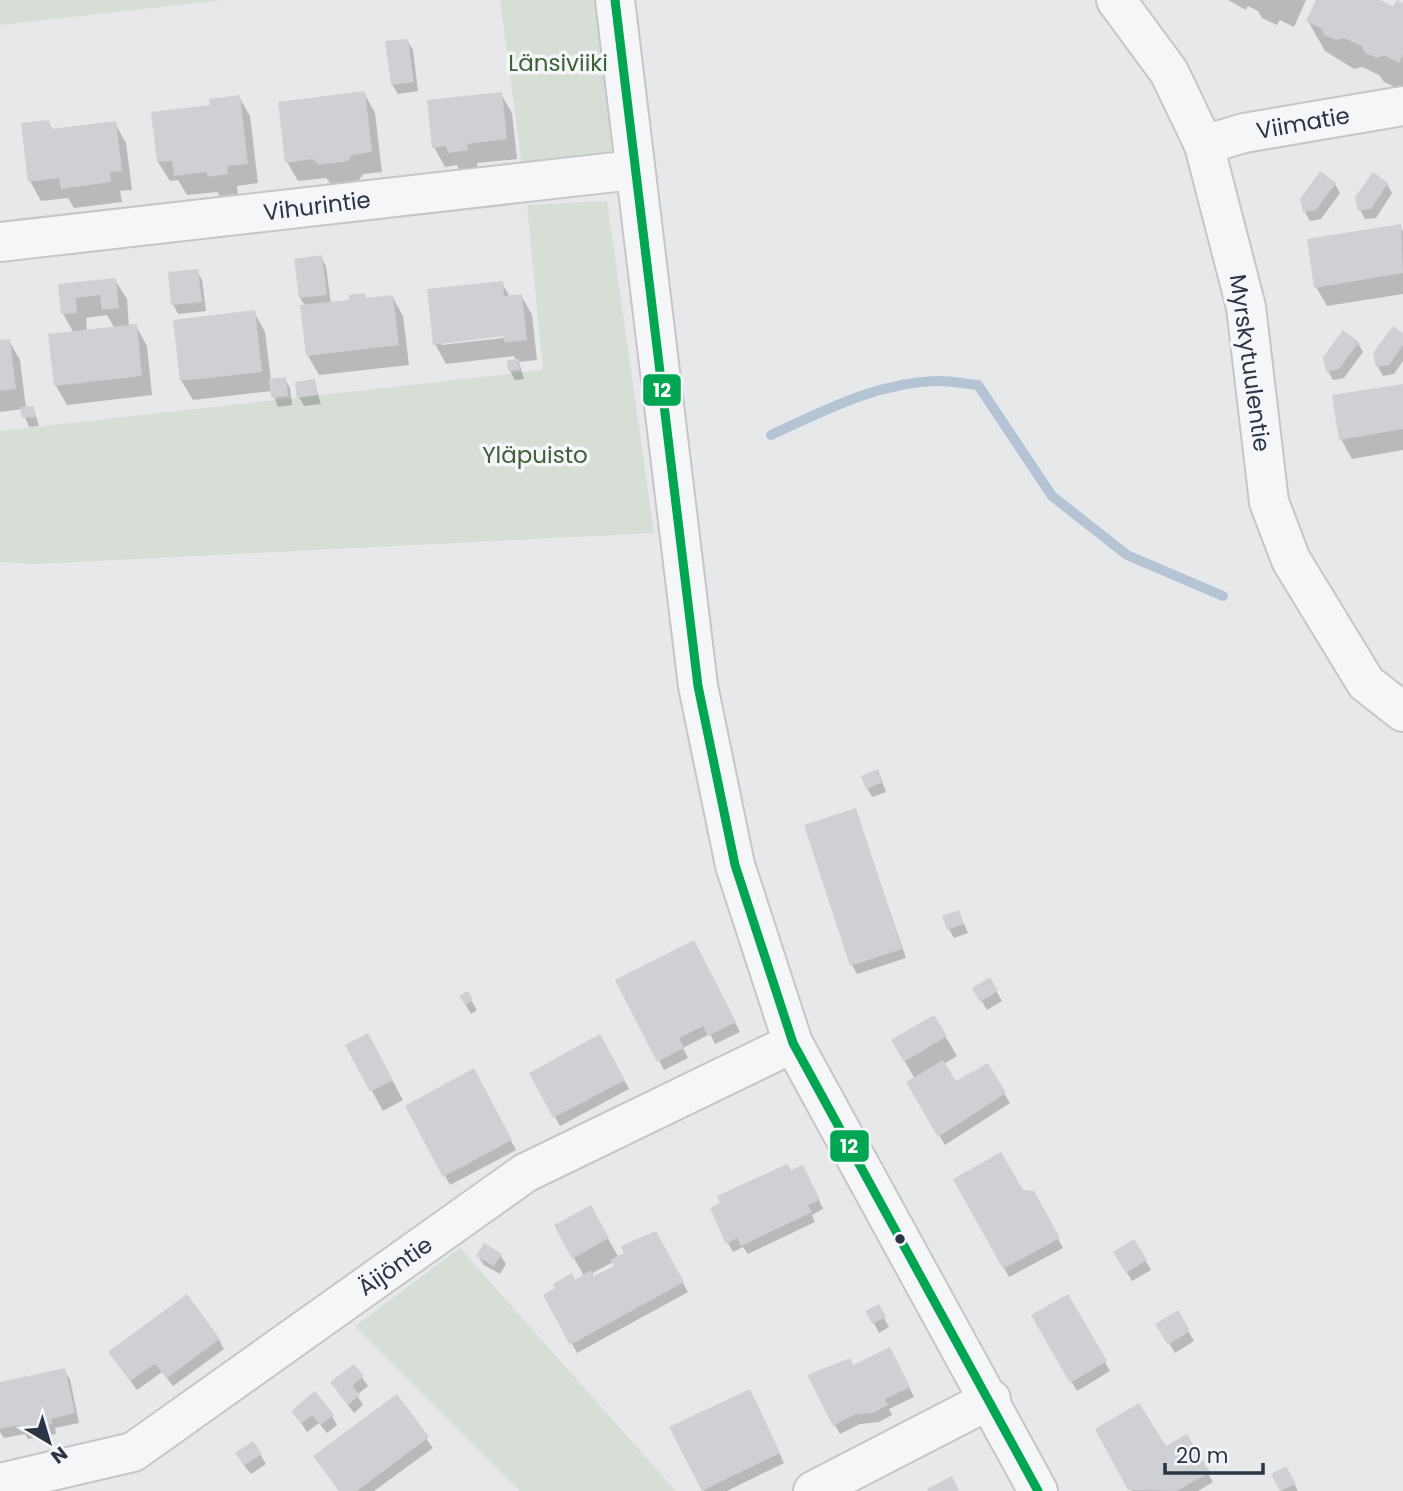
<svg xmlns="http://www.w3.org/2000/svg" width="1403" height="1491" font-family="Poppins,sans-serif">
  <rect width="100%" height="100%" fill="#e6e8ea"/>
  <!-- green -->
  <g fill="#d6ded6">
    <polygon points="0,0 223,0 0,25"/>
    <polygon points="500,0 599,0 618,155 522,165"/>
    <polygon points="607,201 654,533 37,564 0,562 0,431 543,370 527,205"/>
    <polygon points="460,1248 676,1491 520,1491 355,1326"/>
  </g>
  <!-- shadow -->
  <g fill="#0003" fill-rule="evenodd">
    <polygon points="1228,0 1306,0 1294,27 1280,20 1277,25 1262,18 1258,11 1248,6 1246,10"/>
    <polygon points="1318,0 1375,0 1394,8 1403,5 1403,85 1395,87 1384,82 1379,75 1362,67 1354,69 1325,51 1308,21"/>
    <polygon points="407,40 413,50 418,91 398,94 392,84"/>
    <polygon points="364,93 375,113 382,172 363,174 359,180 331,184 326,178 298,181 287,162"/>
    <polygon points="501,94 512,113 517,159 477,163 478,170 460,172 457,165 445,167 434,147"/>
    <polygon points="239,97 250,116 258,183 237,186 238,194 220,196 217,192 187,195 178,180 170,181 158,162 212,106"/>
    <polygon points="48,122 54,131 115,123 126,143 132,190 120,191 122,202 74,208 68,198 41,201 30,181"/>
    <polygon points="1335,184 1340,193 1321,219 1310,221 1305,212"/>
    <polygon points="1387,184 1392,193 1376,218 1365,219 1360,210"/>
    <polygon points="1400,226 1403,232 1403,294 1327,306 1316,287"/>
    <polygon points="321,257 326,266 331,304 392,296 403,316 409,365 319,375 308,356 302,307 306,307 300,298"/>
    <polygon points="197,271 202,280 206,311 178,314 173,304"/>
    <path d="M115 280 127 299 129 327 136 326 147 346 152 395 67 405 56 386 74 333 63 314 60 285ZM107 315 115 329 87 332 86 318Z"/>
    <path d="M502 283 510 297 521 295 532 315 537 360 519 362 524 379 515 380 510 371 517 361 514 356 446 364 435 344ZM512 334V337L441 345V342Z"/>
    <polygon points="254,312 265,332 271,381 285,379 290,388 292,405 278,407 272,391 193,400 181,380"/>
    <polygon points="1403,335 1403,361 1394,374 1383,376 1378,367"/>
    <polygon points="9,341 20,360 26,408 33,407 39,426 29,427 22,409 0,412 0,342"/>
    <polygon points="1358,343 1363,352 1344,378 1333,380 1328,371"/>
    <polygon points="314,381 321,404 304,406 299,397"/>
    <polygon points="1403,386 1403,450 1352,459 1341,439"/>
    <polygon points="882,781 886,792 872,797 867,788"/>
    <polygon points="855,810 906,958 857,974 852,965"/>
    <polygon points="959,912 968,933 954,938 949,929"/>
    <polygon points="699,951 740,1032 715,1044 710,1034 683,1048 688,1058 664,1070 618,981"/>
    <polygon points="990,980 1002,1001 987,1010 975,989"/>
    <polygon points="467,993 477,1010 471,1014 461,997"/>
    <polygon points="934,1017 957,1056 944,1064 955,1083 987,1065 1010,1103 945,1145 908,1083 915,1079 893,1041"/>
    <polygon points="600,1037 629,1089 560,1126 532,1074"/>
    <polygon points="347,1046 378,1054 403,1100 383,1111"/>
    <polygon points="473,1071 516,1150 450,1185 407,1106"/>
    <polygon points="790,1172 808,1176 823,1209 812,1215 815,1222 748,1254 743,1247 733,1252 728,1243"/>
    <polygon points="955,1180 1033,1193 1063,1248 1009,1277"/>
    <path d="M590 1207 619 1258 655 1233 688 1292 577 1353 545 1295 584 1276 556 1226ZM613 1262 616 1267 594 1279 591 1274Z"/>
    <polygon points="1134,1241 1151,1270 1132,1281 1115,1253"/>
    <polygon points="500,1255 506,1264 500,1274 484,1265 478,1256"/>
    <polygon points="1067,1296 1110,1371 1077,1391 1034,1316"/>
    <polygon points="878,1307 889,1327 879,1333 868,1312"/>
    <polygon points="1177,1312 1194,1341 1175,1353 1158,1324"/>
    <polygon points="219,1340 224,1349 173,1386 162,1372 137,1390 116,1361"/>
    <polygon points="895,1358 914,1397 889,1409 892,1415 879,1422 860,1424 840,1434 835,1425 853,1367"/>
    <polygon points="354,1366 368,1386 357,1395 363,1405 354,1413 338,1392"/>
    <polygon points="64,1370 70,1379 79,1423 55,1428 56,1434 28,1439 25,1434 4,1438 0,1432 0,1384"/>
    <polygon points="396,1396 433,1448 374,1491 340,1491"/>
    <polygon points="755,1400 784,1463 727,1491 704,1491 672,1428"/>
    <polygon points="293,1411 332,1416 337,1425 327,1433 319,1423 307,1432"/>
    <polygon points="1186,1436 1213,1482 1198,1491 1132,1491 1116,1467 1165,1449"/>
    <polygon points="260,1454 266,1464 251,1474 242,1463"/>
    <polygon points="1285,1468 1298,1491 1282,1491 1273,1475"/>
  </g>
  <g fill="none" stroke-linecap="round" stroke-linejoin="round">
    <!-- stream -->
    <path stroke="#b4c4d5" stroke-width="10" d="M771 435C824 411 876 383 935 381 949 380 964 384 978 385L1052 496 1127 555 1223 596"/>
  </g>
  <!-- building -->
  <g fill="#ced0d3">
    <polygon points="1316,0 1380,0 1393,6 1397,0 1403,3 1403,55 1399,63 1384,55 1377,58 1365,53 1362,46 1344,38 1336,40 1324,35 1322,29 1306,21"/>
    <polygon points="408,39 414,82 391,85 385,41"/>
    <polygon points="365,91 372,152 352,155 348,161 319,165 313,159 285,163 278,102"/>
    <polygon points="502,92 507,139 467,144 468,150 448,153 446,146 432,148 427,100"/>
    <polygon points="240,95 248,164 227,166 228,174 207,177 207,172 174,176 172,161 157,162 151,112 210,105 209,99"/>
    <polygon points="49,120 51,129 116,121 122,171 110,172 111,182 61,189 59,178 28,182 21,123"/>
    <polygon points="1320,171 1336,183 1316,210 1303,212 1300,199"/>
    <polygon points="1373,172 1388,183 1371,209 1358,211 1355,197"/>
    <polygon points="1401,224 1403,273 1314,288 1307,239"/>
    <polygon points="322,255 327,295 299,298 294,259"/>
    <polygon points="198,269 202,302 171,305 168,272"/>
    <polygon points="116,278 119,308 102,310 100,295 76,298 77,313 61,314 58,284"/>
    <polygon points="503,281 504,296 522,294 527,340 505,343 503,336 433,345 427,289"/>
    <polygon points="365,293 366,298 393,295 399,345 306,356 300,305 349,300 349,295"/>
    <polygon points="255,310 262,372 180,381 173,320"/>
    <polygon points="137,324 142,376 54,386 48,334"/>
    <polygon points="1393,326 1403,333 1403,345 1389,365 1376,367 1373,353"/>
    <polygon points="1343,330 1359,342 1339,369 1326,372 1323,357"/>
    <polygon points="10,339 16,389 0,391 0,340"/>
    <polygon points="519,359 520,370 508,371 507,360"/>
    <polygon points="286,377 288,396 271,398 269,379"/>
    <polygon points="315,379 317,395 297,398 295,382"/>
    <polygon points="1403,384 1403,429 1339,440 1332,395"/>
    <polygon points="34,406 35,417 22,418 20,407"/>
    <polygon points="878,769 883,782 866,789 861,776"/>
    <polygon points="856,808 902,949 850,966 804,825"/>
    <polygon points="959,910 964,924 947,930 942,916"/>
    <polygon points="694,940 736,1022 708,1036 703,1026 679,1038 684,1048 657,1062 615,980"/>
    <polygon points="990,977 998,991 980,1002 972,988"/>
    <polygon points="468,991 473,1000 465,1005 459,996"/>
    <polygon points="934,1015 947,1036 904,1062 891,1040"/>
    <polygon points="368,1033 393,1080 370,1092 345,1045"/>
    <polygon points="600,1034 625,1080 553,1118 529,1073"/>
    <polygon points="943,1060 956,1081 988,1063 1006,1093 938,1137 906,1082"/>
    <polygon points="474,1068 512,1140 443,1177 405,1106"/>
    <polygon points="1001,1152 1023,1190 1034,1191 1060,1238 1003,1269 953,1179"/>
    <polygon points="787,1164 791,1170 803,1165 820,1200 808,1205 812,1212 741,1246 737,1238 726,1244 710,1208 720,1203 717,1196"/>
    <polygon points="591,1205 609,1238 572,1259 554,1225"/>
    <polygon points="656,1231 684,1282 570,1345 543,1295 555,1288 553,1284 572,1273 575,1280 591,1270 594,1276 614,1266 610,1260 624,1253 621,1246"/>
    <polygon points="1134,1239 1147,1260 1126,1273 1113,1252"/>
    <polygon points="484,1243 502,1254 494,1266 476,1256"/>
    <polygon points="187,1294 220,1339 167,1378 155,1364 130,1381 108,1352"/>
    <polygon points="1068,1294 1107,1361 1070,1383 1031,1315"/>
    <polygon points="879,1304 886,1317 872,1324 865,1311"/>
    <polygon points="1178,1310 1190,1331 1168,1345 1155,1324"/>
    <polygon points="890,1347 910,1387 885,1399 888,1405 873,1413 854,1415 833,1426 807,1375 850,1358 853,1365"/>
    <polygon points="354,1364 364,1376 352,1386 360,1395 348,1405 330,1382"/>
    <polygon points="65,1368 75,1413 51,1419 52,1424 21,1431 19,1425 0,1429 0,1382"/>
    <polygon points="750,1389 780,1453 702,1491 669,1427"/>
    <polygon points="315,1391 334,1415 321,1425 312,1415 301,1424 291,1411"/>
    <polygon points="397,1394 429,1437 357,1491 339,1491 313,1456"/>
    <polygon points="1139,1403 1166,1446 1187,1434 1210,1472 1177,1491 1128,1490 1095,1429"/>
    <polygon points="253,1441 262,1454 244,1466 235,1453"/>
    <polygon points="1286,1466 1296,1484 1280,1491 1271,1474"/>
    <polygon points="952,1476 959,1491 928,1491 927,1489"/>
  </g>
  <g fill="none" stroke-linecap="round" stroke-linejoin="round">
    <defs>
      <g id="minor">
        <polyline points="615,0 698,686 735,865 793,1043 1038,1491"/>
        <polyline points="1116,0 1169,72 1204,145 1246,307 1269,502 1291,560 1366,683 1403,712"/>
        <polyline points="1204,145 1244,133 1403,106"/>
        <polyline points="0,242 633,170"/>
        <polyline points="0,1483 133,1452 525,1173 793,1043"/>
        <polyline points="813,1491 991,1399"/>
      </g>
    </defs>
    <!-- minor casing -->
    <use href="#minor" stroke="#c4c6c8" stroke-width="42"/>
    <!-- minor -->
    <use href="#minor" stroke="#f5f6f7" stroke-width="38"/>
    <defs>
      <polyline id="bus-1" points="615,0 698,686 735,865 793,1043 1038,1491"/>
    </defs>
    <!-- bus-1 casing -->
    <use href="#bus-1" stroke="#f4f6f9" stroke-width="14"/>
    <!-- bus-1 -->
    <use href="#bus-1" stroke="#00a651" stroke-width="9"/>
  </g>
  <!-- markers -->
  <circle fill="#2b3445" stroke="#f4f6f9" stroke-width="2.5" cx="900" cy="1239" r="6"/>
  <g text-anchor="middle" stroke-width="7" stroke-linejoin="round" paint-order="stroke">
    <!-- park labels -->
    <g font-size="23" fill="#3f6138" stroke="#f4f6f9">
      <text x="558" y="71">Länsiviiki</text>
      <text x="535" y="463">Yläpuisto</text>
    </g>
    <!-- street labels -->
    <g font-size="23" fill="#2b3445" stroke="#f4f6f9">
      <text transform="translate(1303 123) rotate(-10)" y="8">Viimatie</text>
      <text transform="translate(317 206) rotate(-7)" y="8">Vihurintie</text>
      <text transform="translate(1250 363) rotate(82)" y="8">Myrskytuulentie</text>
      <text transform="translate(395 1266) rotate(-35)" y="8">Äijöntie</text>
    </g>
  </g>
  <g stroke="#f4f6f9" stroke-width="2.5">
    <rect x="642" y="373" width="40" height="34" rx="7" fill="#00a651"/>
    <rect x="829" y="1129" width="41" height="34" rx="7" fill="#00a651"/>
  </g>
  <g font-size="19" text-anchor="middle" font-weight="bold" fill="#fff">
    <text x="662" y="397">12</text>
    <text x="849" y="1153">12</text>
  </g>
  <!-- north arrow -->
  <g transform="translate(49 1442) rotate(142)" stroke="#f4f6f9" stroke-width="5" paint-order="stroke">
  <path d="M0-5L12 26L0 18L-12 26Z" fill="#2b3445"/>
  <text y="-10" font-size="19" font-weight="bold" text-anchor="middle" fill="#2b3445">N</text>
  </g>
  <!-- scale -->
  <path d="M1165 1463v10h98v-10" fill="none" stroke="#2b3445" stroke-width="3.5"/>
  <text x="1176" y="1463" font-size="21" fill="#2b3445" stroke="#f4f6f9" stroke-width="5" paint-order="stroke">20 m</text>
</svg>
